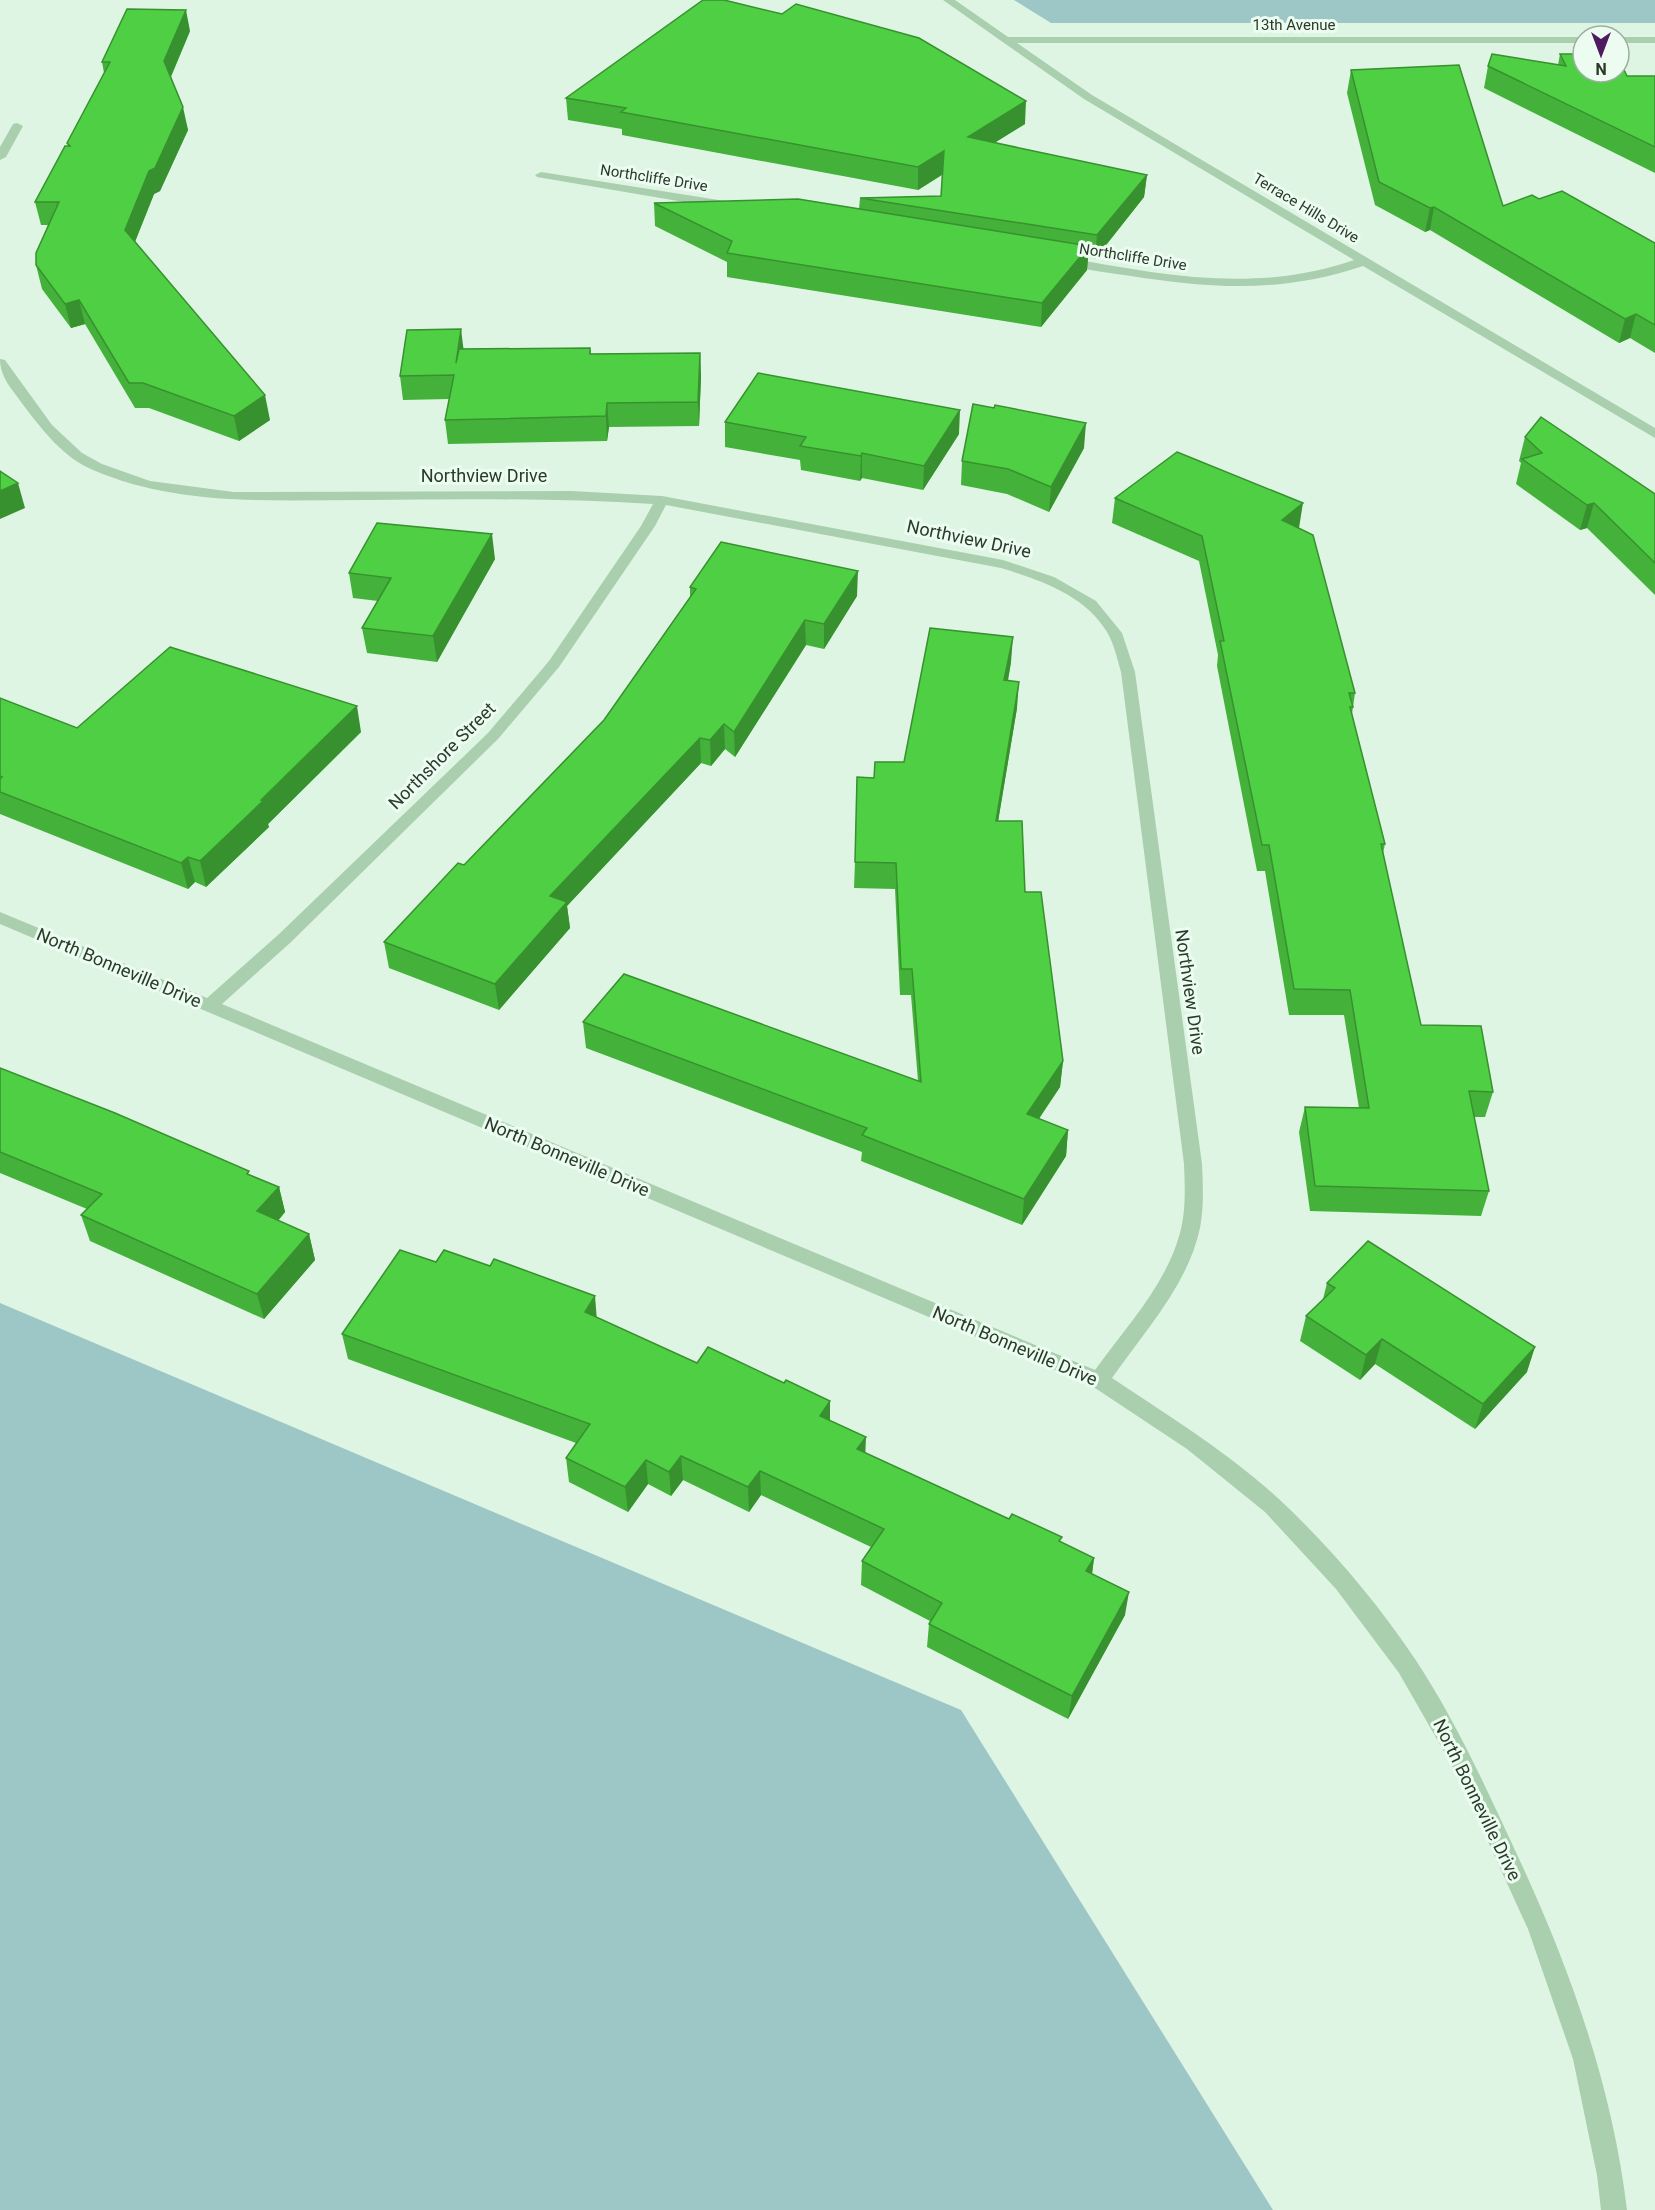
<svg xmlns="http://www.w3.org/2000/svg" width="1655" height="2210" font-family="Roboto,sans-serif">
  <rect width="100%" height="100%" fill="#dff5e3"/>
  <!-- green -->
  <g fill="#9dc6c6">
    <polygon points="1014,0 1655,0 1655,23 1051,23"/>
    <polygon points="0,1303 961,1710 1273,2210 0,2210"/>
  </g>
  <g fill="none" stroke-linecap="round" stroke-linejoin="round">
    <!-- minor -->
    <g fill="#a9cfae" fill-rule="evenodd">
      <path d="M943 0H955L1008 37H1583V43H1017L1092 95 1655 428V438L1363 266C1283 293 1213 289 1131 276 1107 273 1082 269 1059 264L1057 261 1063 257C1163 275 1256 294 1354 260L1084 99Z"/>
      <rect x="1619" y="37" width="36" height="6"/>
      <polygon points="17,123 23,126 6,157 0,160 0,147 13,124"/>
      <polygon points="541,172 725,201 731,205 725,209 537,177 535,175"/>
      <path d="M0 359 5 360 52 425 82 453 102 464 150 481 234 492 572 491 662 496 1003 560 1054 577 1096 601 1122 633 1135 672 1202 1164C1203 1185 1204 1207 1200 1228 1188 1285 1144 1332 1112 1378 1169 1416 1229 1453 1280 1500 1330 1547 1377 1602 1415 1659 1454 1718 1484 1783 1514 1848 1568 1963 1612 2083 1627 2210H1601L1597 2175 1573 2059 1528 1929 1458 1776 1399 1673 1336 1589 1265 1512 1187 1449 1092 1386 0 924V912L207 998 278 935 488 733 549 661 641 526 653 504C558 498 462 499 367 500 275 500 179 507 93 470 64 458 43 431 24 406 13 390 0 378 0 359ZM666 505 1001 568C1040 580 1085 595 1107 632 1114 644 1117 658 1121 672L1184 1164C1185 1187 1186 1211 1180 1233 1166 1285 1126 1327 1095 1370L222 1004 290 943 498 739 559 667 655 526Z"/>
    </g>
  </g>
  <!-- wall -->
  <g fill="#44b23a">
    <polygon points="190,31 171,77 188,130 160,191 154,194 135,242 270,420 239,441 149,408 135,408 85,324 71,328 42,289 36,265 48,225 41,225 35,202 68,146 67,143 104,73 102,62"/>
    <polygon points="1560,54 1627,76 1655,76 1655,173 1484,88 1488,66 1558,65"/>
    <polygon points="1351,70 1503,206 1539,199 1655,243 1655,353 1630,338 1619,343 1430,230 1425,232 1375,205 1347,93"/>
    <polygon points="566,98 1025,124 994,143 1147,175 1144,197 1095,259 1088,257 1087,270 1041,327 727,277 727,262 655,226 654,203 859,209 860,198 941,196 942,175 918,190 622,135 622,129 568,120"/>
    <polygon points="590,348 591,354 700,353 701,377 699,426 609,427 607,441 448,444 445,420 449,399 403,400 400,376 464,349"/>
    <polygon points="725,422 959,434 923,490 862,478 860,481 801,470 800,460 725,447"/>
    <polygon points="1525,437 1655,494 1655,595 1587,528 1580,530 1516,484 1521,463 1519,461"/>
    <polygon points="1084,448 1049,512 1007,494 961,485 962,461"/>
    <polygon points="1115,498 1298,528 1355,693 1352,714 1385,844 1383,853 1421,1025 1493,1092 1485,1117 1474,1117 1489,1191 1481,1216 1310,1211 1299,1132 1305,1107 1359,1108 1344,1015 1289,1015 1265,871 1257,871 1217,666 1218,655 1199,561 1112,523"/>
    <polygon points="495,559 437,662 367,653 362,628 378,601 353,598 349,573"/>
    <polygon points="690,587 857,596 824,649 806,645 735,757 725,749 711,766 701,763 567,906 570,928 499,1010 389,968 384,942 464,865 604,720 690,597"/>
    <polygon points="1011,662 1008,681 1017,708 998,821 1025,892 1063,1061 1060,1087 1038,1119 1068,1130 1066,1156 1022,1225 861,1161 862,1152 586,1048 583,1022 918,1081 911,995 900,995 895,889 854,888 855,862 874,778 904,762"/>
    <polygon points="0,698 77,728 361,732 268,824 269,827 206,887 195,882 188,889 0,814"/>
    <polygon points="0,1068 279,1187 285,1212 278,1221 309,1234 315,1260 264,1319 90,1241 81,1215 87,1209 0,1173"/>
    <polygon points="436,1262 490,1266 597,1318 697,1363 830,1420 866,1453 1094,1558 1092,1574 1125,1615 1068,1719 927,1647 929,1624 930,1621 861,1585 862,1561 871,1547 761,1495 749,1512 683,1480 671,1496 648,1484 628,1512 569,1482 566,1458 576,1443 348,1359 342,1334"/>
    <polygon points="1327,1283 1527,1372 1475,1429 1375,1364 1360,1380 1300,1341 1306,1316 1323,1299"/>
  </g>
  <!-- shaded-wall -->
  <g fill="#37912f">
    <polygon points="186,10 190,31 168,83 164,61"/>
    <polygon points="1026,101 1025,124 967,160 968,137"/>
    <polygon points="183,107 188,130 160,191 154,194 130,254 125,230 149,171"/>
    <polygon points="944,151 943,174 918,190 918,167"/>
    <polygon points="1147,175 1144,197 1095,259 1097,235"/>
    <polygon points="1434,207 1430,230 1425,232 1430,208"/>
    <polygon points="1089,246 1087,270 1041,327 1042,303"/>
    <polygon points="79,300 85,324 71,328 65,304"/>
    <polygon points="1636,314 1630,338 1619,343 1625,319"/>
    <polygon points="461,329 464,353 456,363"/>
    <polygon points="700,353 701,377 699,426 698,402"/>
    <polygon points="265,395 270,420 239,441 234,416"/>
    <polygon points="607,403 609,427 607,441 606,416"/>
    <polygon points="960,410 959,434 923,490 924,466"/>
    <polygon points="1086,423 1084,448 1049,512 1051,487"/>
    <polygon points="862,453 862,478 860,481 861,456"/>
    <polygon points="18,483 25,508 0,519 0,491"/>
    <polygon points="1303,503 1299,528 1282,520"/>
    <polygon points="1594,503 1587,528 1580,530 1587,505"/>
    <polygon points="492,534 495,559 437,662 433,636"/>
    <polygon points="858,571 857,596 824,649 824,624"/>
    <polygon points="805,620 806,645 735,757 734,732"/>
    <polygon points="1013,637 1011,662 1003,706 1004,680"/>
    <polygon points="1019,682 1017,708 994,846 996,821"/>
    <polygon points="357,706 361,732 268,824 269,827 206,887 200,861"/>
    <polygon points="724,724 725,749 711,766 710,740"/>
    <polygon points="700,738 701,763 567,906 570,928 499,1010 495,984 550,896"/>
    <polygon points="188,857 195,882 188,889 181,863"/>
    <polygon points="1063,1061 1060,1087 1025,1140 1027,1114"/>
    <polygon points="1068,1130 1066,1156 1022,1225 1024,1199"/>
    <polygon points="279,1187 285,1212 264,1237 257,1211"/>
    <polygon points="309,1234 315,1260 264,1319 257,1294"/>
    <polygon points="595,1296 597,1321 585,1312"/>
    <polygon points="1382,1339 1375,1364 1360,1380 1366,1355"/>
    <polygon points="1535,1347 1527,1372 1475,1429 1483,1404"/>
    <polygon points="830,1401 830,1425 820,1416"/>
    <polygon points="866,1437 865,1461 857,1449"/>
    <polygon points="681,1456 683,1480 671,1496 669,1472"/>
    <polygon points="646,1460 648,1484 628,1512 625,1487"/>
    <polygon points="760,1471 761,1495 749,1512 748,1487"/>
    <polygon points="1094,1558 1091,1582 1086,1571"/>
    <polygon points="1129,1592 1125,1615 1068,1719 1072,1696"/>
  </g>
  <!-- building -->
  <g fill="#4fcf43" stroke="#37912f" stroke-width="1.5">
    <polygon points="703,0 724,0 782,14 796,4 919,38 1026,101 968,137 1147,175 1097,235 860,198 941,196 944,151 918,167 621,112 626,108 566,98"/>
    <polygon points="127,9 186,10 164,61 183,107 155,168 149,171 125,230 265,395 234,416 143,383 129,383 79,300 65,304 36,265 36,253 59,202 35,202 65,146 70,146 67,143 110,62 102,62"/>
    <polygon points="1492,54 1566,66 1560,54 1583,54 1583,72 1619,72 1619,59 1627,76 1655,76 1655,147 1488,66"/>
    <polygon points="1459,65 1503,206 1532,195 1539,199 1562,191 1655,243 1655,325 1636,314 1625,319 1434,207 1430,208 1379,182 1351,70"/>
    <polygon points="798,199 1089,246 1042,303 727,253 732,241 654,203"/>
    <polygon points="461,329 456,363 459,349 590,348 590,354 700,353 698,402 607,403 606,416 445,420 454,375 400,376 407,330"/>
    <polygon points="758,373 960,410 924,466 862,453 861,456 800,446 806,437 725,422"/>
    <polygon points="973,404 994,408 995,405 1086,423 1051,487 1008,469 962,461"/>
    <polygon points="1541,417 1655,494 1655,563 1594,503 1587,505 1522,459 1542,453 1525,437"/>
    <polygon points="1177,452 1303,503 1282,520 1313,535 1355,693 1349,693 1353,707 1350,707 1385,844 1381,844 1421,1025 1481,1026 1493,1092 1469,1091 1489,1191 1315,1186 1305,1107 1369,1108 1350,990 1294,989 1269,845 1262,845 1220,641 1224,641 1202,536 1115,498"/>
    <polygon points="0,471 18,483 0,491"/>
    <polygon points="377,523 492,534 433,636 362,628 391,578 349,573"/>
    <polygon points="721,542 858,571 824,624 805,620 734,732 724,724 710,740 700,738 550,896 567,902 495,984 384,942 458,863 464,865 604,720 696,589 690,587"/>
    <polygon points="930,628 1013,637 1004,680 1019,682 996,821 1022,821 1025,892 1041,892 1063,1061 1027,1114 1068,1130 1024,1199 862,1135 867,1128 583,1022 624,974 921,1082 912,969 901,969 896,863 855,862 857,777 874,778 875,762 904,762"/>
    <polygon points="170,647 357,706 261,800 263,801 200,861 188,857 181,863 0,792 0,779 2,777 0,776 0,698 77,728"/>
    <polygon points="0,1068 115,1113 249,1171 247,1174 279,1187 257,1211 309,1234 257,1294 81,1215 102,1194 0,1152"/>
    <polygon points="1368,1241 1535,1347 1483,1404 1382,1339 1366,1355 1306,1316 1335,1288 1327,1283"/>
    <polygon points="400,1250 436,1262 444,1250 490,1266 494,1259 595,1296 585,1312 697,1363 708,1347 784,1383 786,1380 830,1401 820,1416 866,1437 857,1449 1009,1519 1012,1514 1062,1537 1059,1541 1094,1558 1086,1571 1129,1592 1072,1696 929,1624 942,1603 862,1561 884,1529 760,1471 748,1487 681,1456 669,1472 646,1460 625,1487 566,1458 590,1424 342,1334"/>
  </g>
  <g text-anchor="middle" stroke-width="6" stroke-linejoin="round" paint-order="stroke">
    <!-- far-street labels -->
    <g font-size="15" fill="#2a3b2a" stroke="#ecfcf0">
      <text x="1294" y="30">13th Avenue</text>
      <text transform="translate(654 178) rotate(9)" y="5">Northcliffe Drive</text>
      <text transform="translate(1306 208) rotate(31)" y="5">Terrace Hills Drive</text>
      <text transform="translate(1133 257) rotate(9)" y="5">Northcliffe Drive</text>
    </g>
    <!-- street labels -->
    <g font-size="18" fill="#2a3b2a" stroke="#ecfcf0">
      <text x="484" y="482">Northview Drive</text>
      <text transform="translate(969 539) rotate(12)" y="6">Northview Drive</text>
      <text transform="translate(442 756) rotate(-45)" y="6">Northshore Street</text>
      <text transform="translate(119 968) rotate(23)" y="6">North Bonneville Drive</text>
      <text transform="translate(1190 992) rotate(82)" y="6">Northview Drive</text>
      <text transform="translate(567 1157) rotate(23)" y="6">North Bonneville Drive</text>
      <text transform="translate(1015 1346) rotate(23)" y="6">North Bonneville Drive</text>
      <text transform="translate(1477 1800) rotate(64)" y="6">North Bonneville Drive</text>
    </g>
  </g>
  <!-- north arrow -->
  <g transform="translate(1601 54) rotate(180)"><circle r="28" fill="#ecfcf0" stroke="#9eafa1" stroke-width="1.5"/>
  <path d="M0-4.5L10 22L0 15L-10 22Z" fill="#4e1b61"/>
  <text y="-9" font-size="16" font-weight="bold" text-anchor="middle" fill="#2a3b2a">N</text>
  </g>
</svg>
